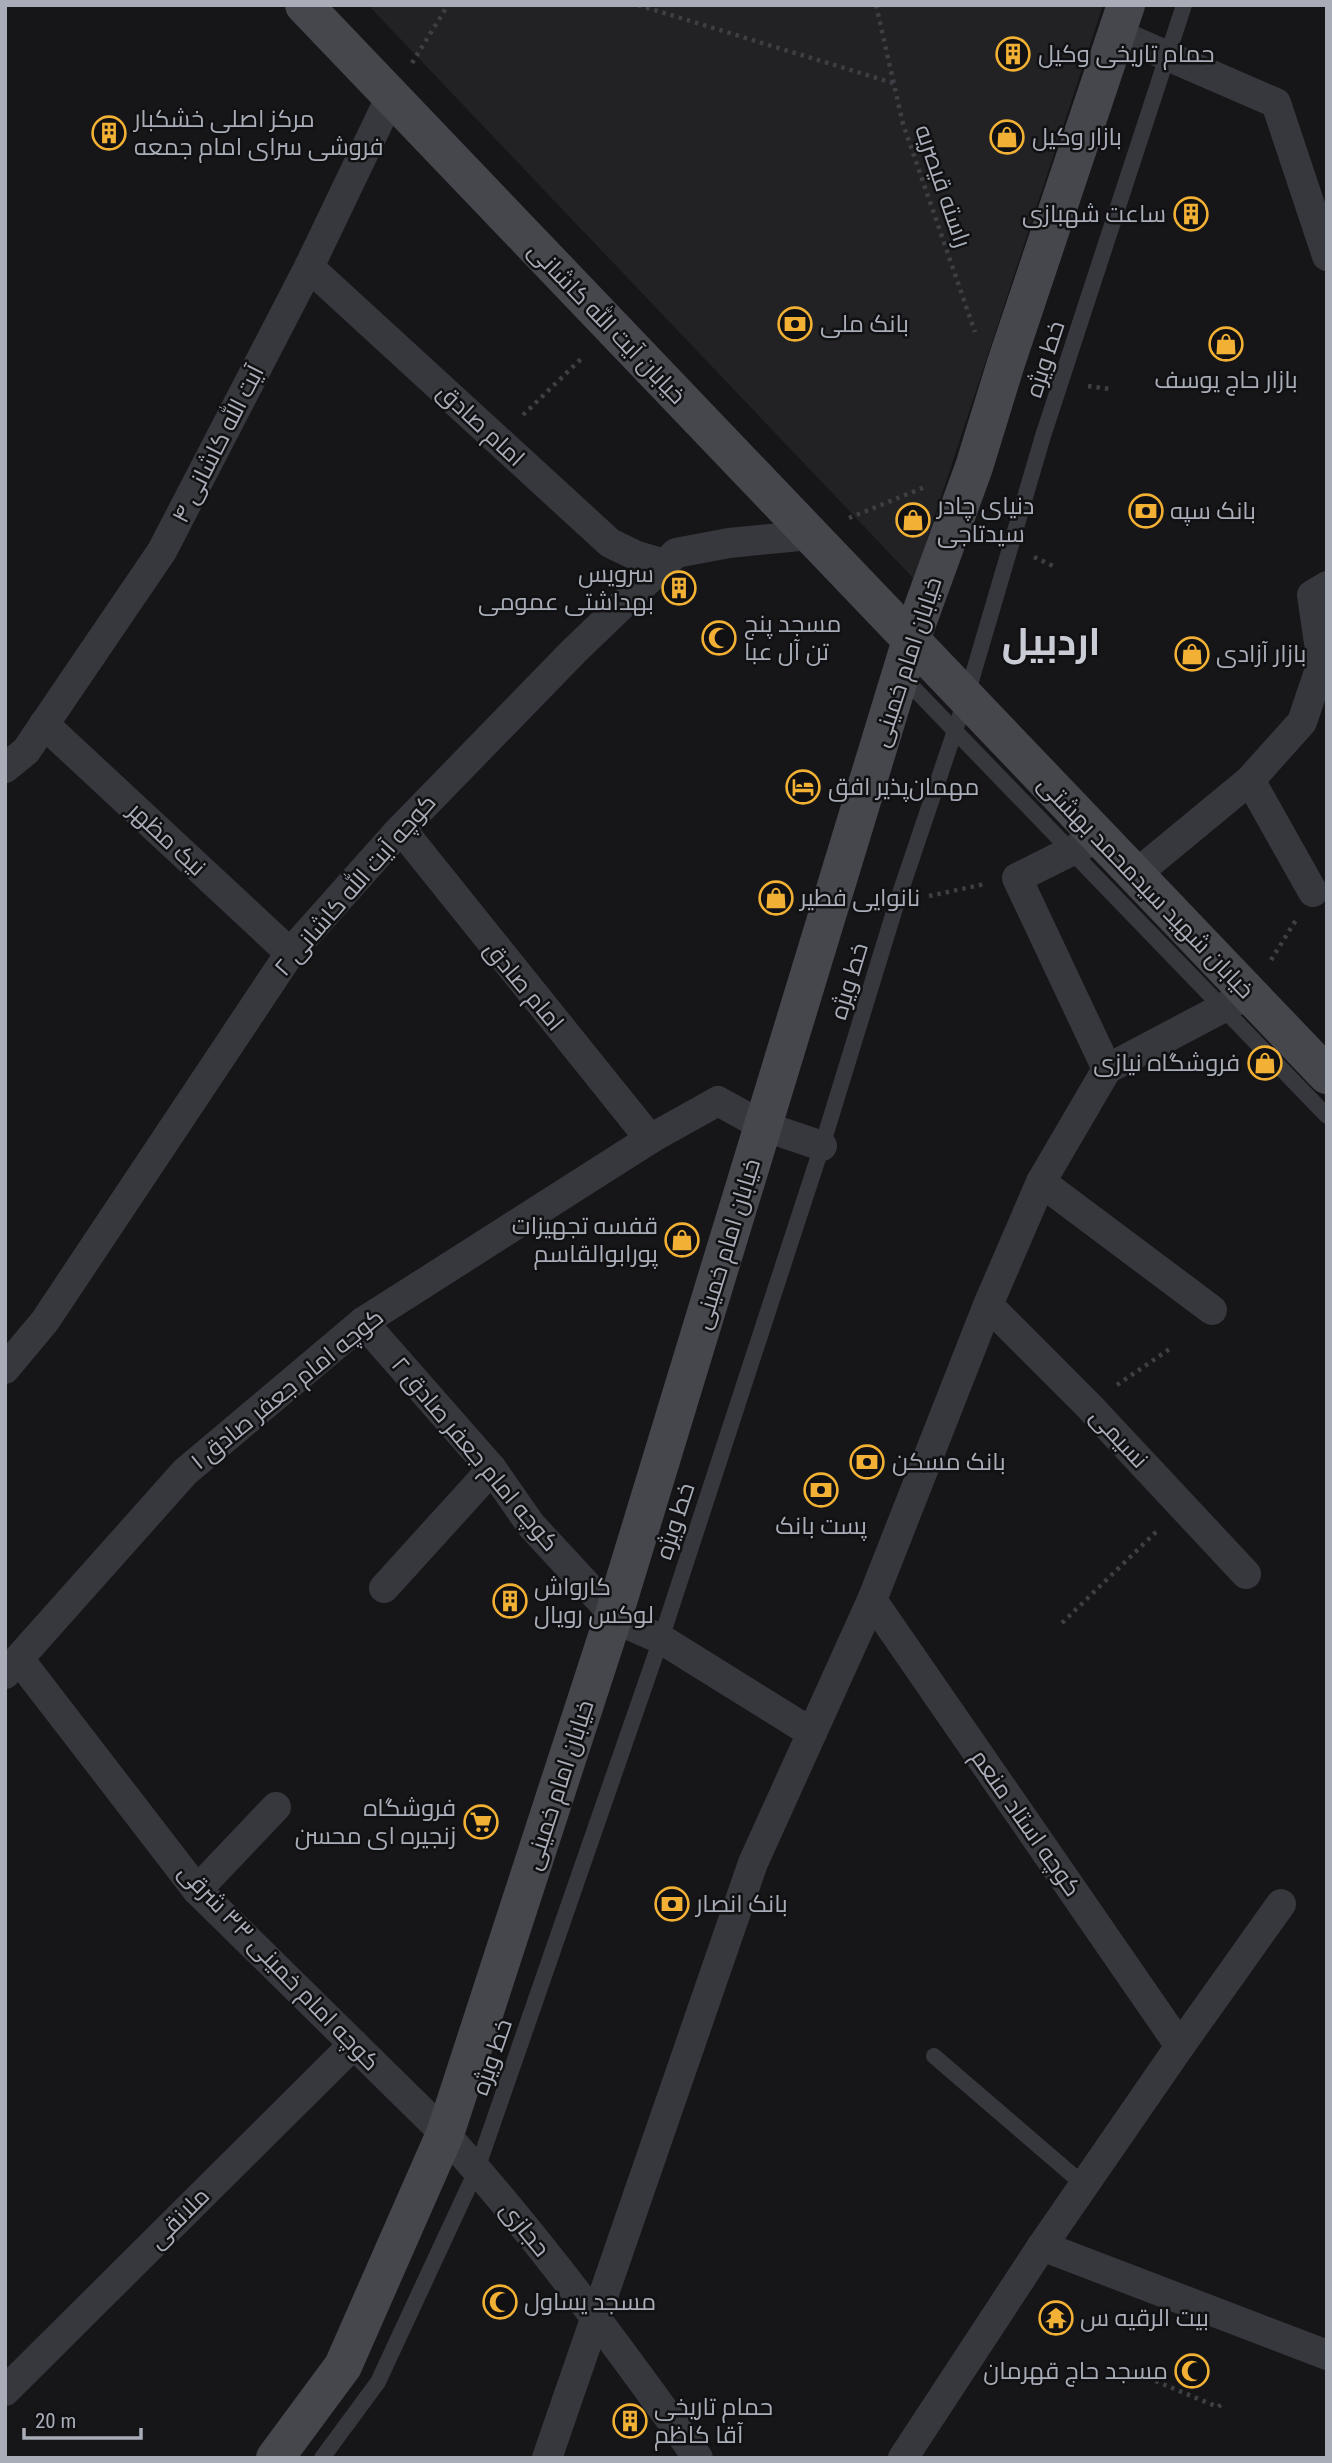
<svg xmlns="http://www.w3.org/2000/svg" width="1332" height="2463" font-family="'Roboto Condensed',Cairo,sans-serif">
  <rect width="100%" height="100%" fill="#161618"/>
  <!-- built -->
  <polygon fill="#222225" points="368,5 1103,5 914,579"/>
  <g fill="none" stroke-linecap="round" stroke-linejoin="round">
    <!-- path -->
    <g stroke="#3d3f44" stroke-width="4.5" stroke-dasharray="3.5 5" stroke-linecap="butt">
      <polyline points="638,5 893,83"/>
      <polyline points="876,5 903,124 975,332"/>
      <polyline points="412,63 448,5"/>
      <polyline points="1088,386 1110,389"/>
      <polyline points="523,415 584,356"/>
      <polyline points="849,518 925,487"/>
      <polyline points="1034,557 1053,566 1056,564"/>
      <polyline points="929,896 985,884"/>
      <polyline points="1271,960 1296,920"/>
      <polyline points="1117,1385 1171,1348"/>
      <polyline points="1062,1623 1159,1529"/>
      <polyline points="1124,2368 1218,2407 1223,2403"/>
    </g>
    <!-- service -->
    <g stroke="#37383d" stroke-width="16">
      <polyline points="901,675 1327,1116"/>
      <polyline points="934,2056 1084,2185"/>
      <polyline points="322,2458 378,2382 477,2169 661,1639 822,1146 897,902 966,698 1043,436 1184,5"/>
    </g>
    <!-- minor -->
    <g stroke="#37383d" stroke-width="30">
      <polyline points="1117,34 1276,103 1327,256"/>
      <polyline points="309,267 610,543 637,556 664,564"/>
      <polyline points="44,724 290,953"/>
      <polyline points="5,768 26,751 162,551 309,267 391,96"/>
      <polyline points="1250,780 1313,892"/>
      <polyline points="401,829 650,1139"/>
      <polyline points="1099,837 1017,878 1107,1069"/>
      <polyline points="1135,875 1250,780 1302,722 1322,663 1312,595 1327,586"/>
      <polyline points="1041,1182 1212,1310"/>
      <polyline points="988,1305 1088,1405 1246,1574"/>
      <polyline points="363,1322 492,1469 531,1525 606,1606 613,1618 661,1639 812,1733"/>
      <polyline points="5,1369 45,1321 290,953 397,833 574,651 676,553 729,543 810,535"/>
      <polyline points="384,1588 492,1469"/>
      <polyline points="872,1600 1180,2046"/>
      <path d="M19 1659 197 1890 445 2134C537 2236 618 2346 698 2458"/>
      <polyline points="5,1674 185,1472 363,1322 650,1139 718,1101 763,1126 822,1146"/>
      <polyline points="197,1890 276,1807"/>
      <polyline points="1042,2246 1327,2355"/>
      <polyline points="5,2391 354,2044"/>
      <polyline points="547,2458 753,1863 872,1600 988,1305 1041,1182 1107,1069 1249,994"/>
      <polyline points="903,2458 1042,2246 1180,2046 1281,1904"/>
    </g>
    <!-- secondary -->
    <g stroke="#45474d" stroke-width="38">
      <polyline points="304,5 1327,1075"/>
      <polyline points="275,2458 343,2366 445,2134 613,1618 911,640 974,467 1006,363 1126,5"/>
    </g>
  </g>
  <!-- icons -->
  <defs>
    <symbol id="building-ring" viewBox="-11 -11 22 22"><circle r="9.5" fill="#111113" stroke="#f2b134" stroke-width="1.5"/><path d="M-4-6H4V6H1V3H-1V6H-4ZM-2.5-4.3h1.7v1.8h-1.7ZM.8-4.3h1.7v1.8H.8ZM-2.5-1h1.7V.8h-1.7ZM.8-1h1.7V.8H.8Z" fill="#f2b134"/></symbol>
    <symbol id="shop-ring" viewBox="-11 -11 22 22"><circle r="9.5" fill="#111113" stroke="#f2b134" stroke-width="1.5"/><path d="M-5-2.5h2.3a2.7 3.5 0 0 1 5.4 0H5L5.5 6h-11ZM-1.5-2.5h3a1.5 2.3 0 0 0-3 0Z" fill="#f2b134"/></symbol>
    <symbol id="bank-ring" viewBox="-11 -11 22 22"><circle r="9.5" fill="#111113" stroke="#f2b134" stroke-width="1.5"/><path d="M-6-4H6V4H-6ZM0-2.3a2.3 2.3 0 1 0 0 4.6a2.3 2.3 0 1 0 0-4.6Z" fill="#f2b134"/></symbol>
    <symbol id="mosque-ring" viewBox="-11 -11 22 22"><circle r="9.5" fill="#111113" stroke="#f2b134" stroke-width="1.5"/><path d="M3.5-4.9A6 6 0 1 0 3.5 4.9A5 5 0 1 1 3.5-4.9Z" fill="#f2b134"/></symbol>
    <symbol id="hotel-ring" viewBox="-11 -11 22 22"><circle r="9.5" fill="#111113" stroke="#f2b134" stroke-width="1.5"/><path d="M-6-4.5h1.5V1H6V5H4.5V3h-9V5H-6ZM-4 0a1.8 1.8 0 1 1 3.6 0ZM.5 0V-2.5h3Q6-2.5 6 0Z" fill="#f2b134"/></symbol>
    <symbol id="supermarket-ring" viewBox="-11 -11 22 22"><circle r="9.5" fill="#111113" stroke="#f2b134" stroke-width="1.5"/><path d="M-6-5.5h2.5l.6 2H6L4.5 2H-2.5L-4.4-4H-6ZM-1.5 3.2a1.3 1.3 0 1 0 .1 0ZM3 3.2a1.3 1.3 0 1 0 .1 0Z" fill="#f2b134"/></symbol>
    <symbol id="temple-ring" viewBox="-11 -11 22 22"><circle r="9.5" fill="#111113" stroke="#f2b134" stroke-width="1.5"/><path d="M0-6L5-2H3V0L6.5 2.5H4V6H1.5V3h-3V6H-4V2.5H-6.5L-3 0V-2H-5Z" fill="#f2b134"/></symbol>
  </defs>
  <g fill-rule="evenodd">
    <use href="#building-ring" x="994" y="35" width="38" height="38"/>
    <use href="#building-ring" x="90" y="114" width="38" height="38"/>
    <use href="#shop-ring" x="988" y="118" width="38" height="38"/>
    <use href="#building-ring" x="1172" y="195" width="38" height="38"/>
    <use href="#bank-ring" x="776" y="305" width="38" height="38"/>
    <use href="#shop-ring" x="1207" y="325" width="38" height="38"/>
    <use href="#bank-ring" x="1127" y="492" width="38" height="38"/>
    <use href="#shop-ring" x="894" y="501" width="38" height="38"/>
    <use href="#building-ring" x="660" y="569" width="38" height="38"/>
    <use href="#mosque-ring" x="700" y="619" width="38" height="38"/>
    <use href="#shop-ring" x="1173" y="635" width="38" height="38"/>
    <use href="#hotel-ring" x="784" y="768" width="38" height="38"/>
    <use href="#shop-ring" x="757" y="879" width="38" height="38"/>
    <use href="#shop-ring" x="1246" y="1044" width="38" height="38"/>
    <use href="#shop-ring" x="663" y="1221" width="38" height="38"/>
    <use href="#bank-ring" x="848" y="1443" width="38" height="38"/>
    <use href="#bank-ring" x="802" y="1471" width="38" height="38"/>
    <use href="#building-ring" x="491" y="1582" width="38" height="38"/>
    <use href="#supermarket-ring" x="462" y="1803" width="38" height="38"/>
    <use href="#bank-ring" x="653" y="1885" width="38" height="38"/>
    <use href="#mosque-ring" x="481" y="2283" width="38" height="38"/>
    <use href="#temple-ring" x="1037" y="2299" width="38" height="38"/>
    <use href="#mosque-ring" x="1173" y="2352" width="38" height="38"/>
    <use href="#building-ring" x="611" y="2402" width="38" height="38"/>
  </g>
  <g text-anchor="middle" stroke-width="5" stroke-linejoin="round" paint-order="stroke">
    <!-- poi labels -->
    <g font-size="24" fill="#a8adb8" stroke="#111113" text-anchor="start">
      <text x="1038" y="62">حمام تاریخی وکیل</text>
      <text x="134" y="127">مرکز اصلی خشکبار<tspan x="134" dy="28">فروشی سرای امام جمعه</tspan></text>
      <text x="1032" y="145">بازار وکیل</text>
      <text x="1166" y="222" text-anchor="end">ساعت شهبازی</text>
      <text x="820" y="332">بانک ملی</text>
      <text x="1226" y="388" text-anchor="middle">بازار حاج یوسف</text>
      <text x="937" y="514">دنیای چادر<tspan x="937" dy="28">سیدتاجی</tspan></text>
      <text x="1170" y="519">بانک سپه</text>
      <text x="654" y="582" text-anchor="end">سرویس<tspan x="654" dy="28">بهداشتی عمومی</tspan></text>
      <text x="744" y="632">مسجد پنج<tspan x="744" dy="28">تن آل عبا</tspan></text>
      <text x="1216" y="662">بازار آزادی</text>
      <text x="828" y="795">مهمان‌پذیر افق</text>
      <text x="800" y="906">نانوایی فطیر</text>
      <text x="1240" y="1071" text-anchor="end">فروشگاه نیازی</text>
      <text x="658" y="1234" text-anchor="end">قفسه تجهیزات<tspan x="658" dy="28">پورابوالقاسم</tspan></text>
      <text x="892" y="1470">بانک مسکن</text>
      <text x="821" y="1534" text-anchor="middle">پست بانک</text>
      <text x="534" y="1595">کارواش<tspan x="534" dy="28">لوکس رویال</tspan></text>
      <text x="456" y="1816" text-anchor="end">فروشگاه<tspan x="456" dy="28">زنجیره ای محسن</tspan></text>
      <text x="696" y="1912">بانک انصار</text>
      <text x="524" y="2310">مسجد یساول</text>
      <text x="1080" y="2326">بیت الرقیه س</text>
      <text x="1168" y="2379" text-anchor="end">مسجد حاج قهرمان</text>
      <text x="654" y="2415">حمام تاریخی<tspan x="654" dy="28">آقا کاظم</tspan></text>
    </g>
    <!-- street labels -->
    <g font-size="24" fill="#a8adb8" stroke="#111113">
      <text transform="translate(943 186) rotate(71)" y="8">راسته قیصریه</text>
      <text transform="translate(607 323) rotate(46)" y="8">خیابان آیت الله کاشانی</text>
      <text transform="translate(1045 359) rotate(-72)" y="8">خط ویژه</text>
      <text transform="translate(481 425) rotate(43)" y="8">امام صادق</text>
      <text transform="translate(218 444) rotate(-63)" y="8">آیت الله کاشانی ۴</text>
      <text transform="translate(907 662) rotate(-72)" y="8">خیابان امام خمینی</text>
      <text transform="translate(167 839) rotate(43)" y="8">نیک مظهر</text>
      <text transform="translate(355 885) rotate(-49)" y="8">کوچه آیت الله کاشانی ۲</text>
      <text transform="translate(1146 887) rotate(46)" y="8">خیابان شهید سیدمحمد بهشتی</text>
      <text transform="translate(849 981) rotate(-73)" y="8">خط ویژه</text>
      <text transform="translate(524 986) rotate(50)" y="8">امام صادق</text>
      <text transform="translate(727 1244) rotate(-73)" y="8">خیابان امام خمینی</text>
      <text transform="translate(287 1389) rotate(-39)" y="8">کوچه امام جعفر صادق ۱</text>
      <text transform="translate(1119 1438) rotate(47)" y="8">نسیمی</text>
      <text transform="translate(475 1454) rotate(50)" y="8">کوچه امام جعفر صادق ۲</text>
      <text transform="translate(675 1521) rotate(-72)" y="8">خط ویژه</text>
      <text transform="translate(559 1785) rotate(-72)" y="8">خیابان امام خمینی</text>
      <text transform="translate(1026 1823) rotate(55)" y="8">کوچه استاد منعم</text>
      <text transform="translate(279 1967) rotate(46)" y="8">کوچه امام خمینی ۳۳ شرقی</text>
      <text transform="translate(492 2057) rotate(-71)" y="8">خط ویژه</text>
      <text transform="translate(179 2218) rotate(-45)" y="8">ملانقی</text>
      <text transform="translate(525 2229) rotate(51)" y="8">حجازی</text>
    </g>
    <!-- town labels -->
    <g font-size="38" font-weight="bold" fill="#c9ccd4" stroke="#111113">
      <text x="1051" y="655">اردبیل</text>
    </g>
  </g>
  <!-- border -->
  <rect width="1332" height="2463" fill="none" stroke="#a8adb8" stroke-width="14"/>
  <!-- scale -->
  <path d="M24 2428v10h117v-10" fill="none" stroke="#a8adb8" stroke-width="3.5"/>
  <text x="35" y="2428" font-size="21" fill="#a8adb8" stroke="#111113" stroke-width="5" paint-order="stroke">20 m</text>
</svg>
